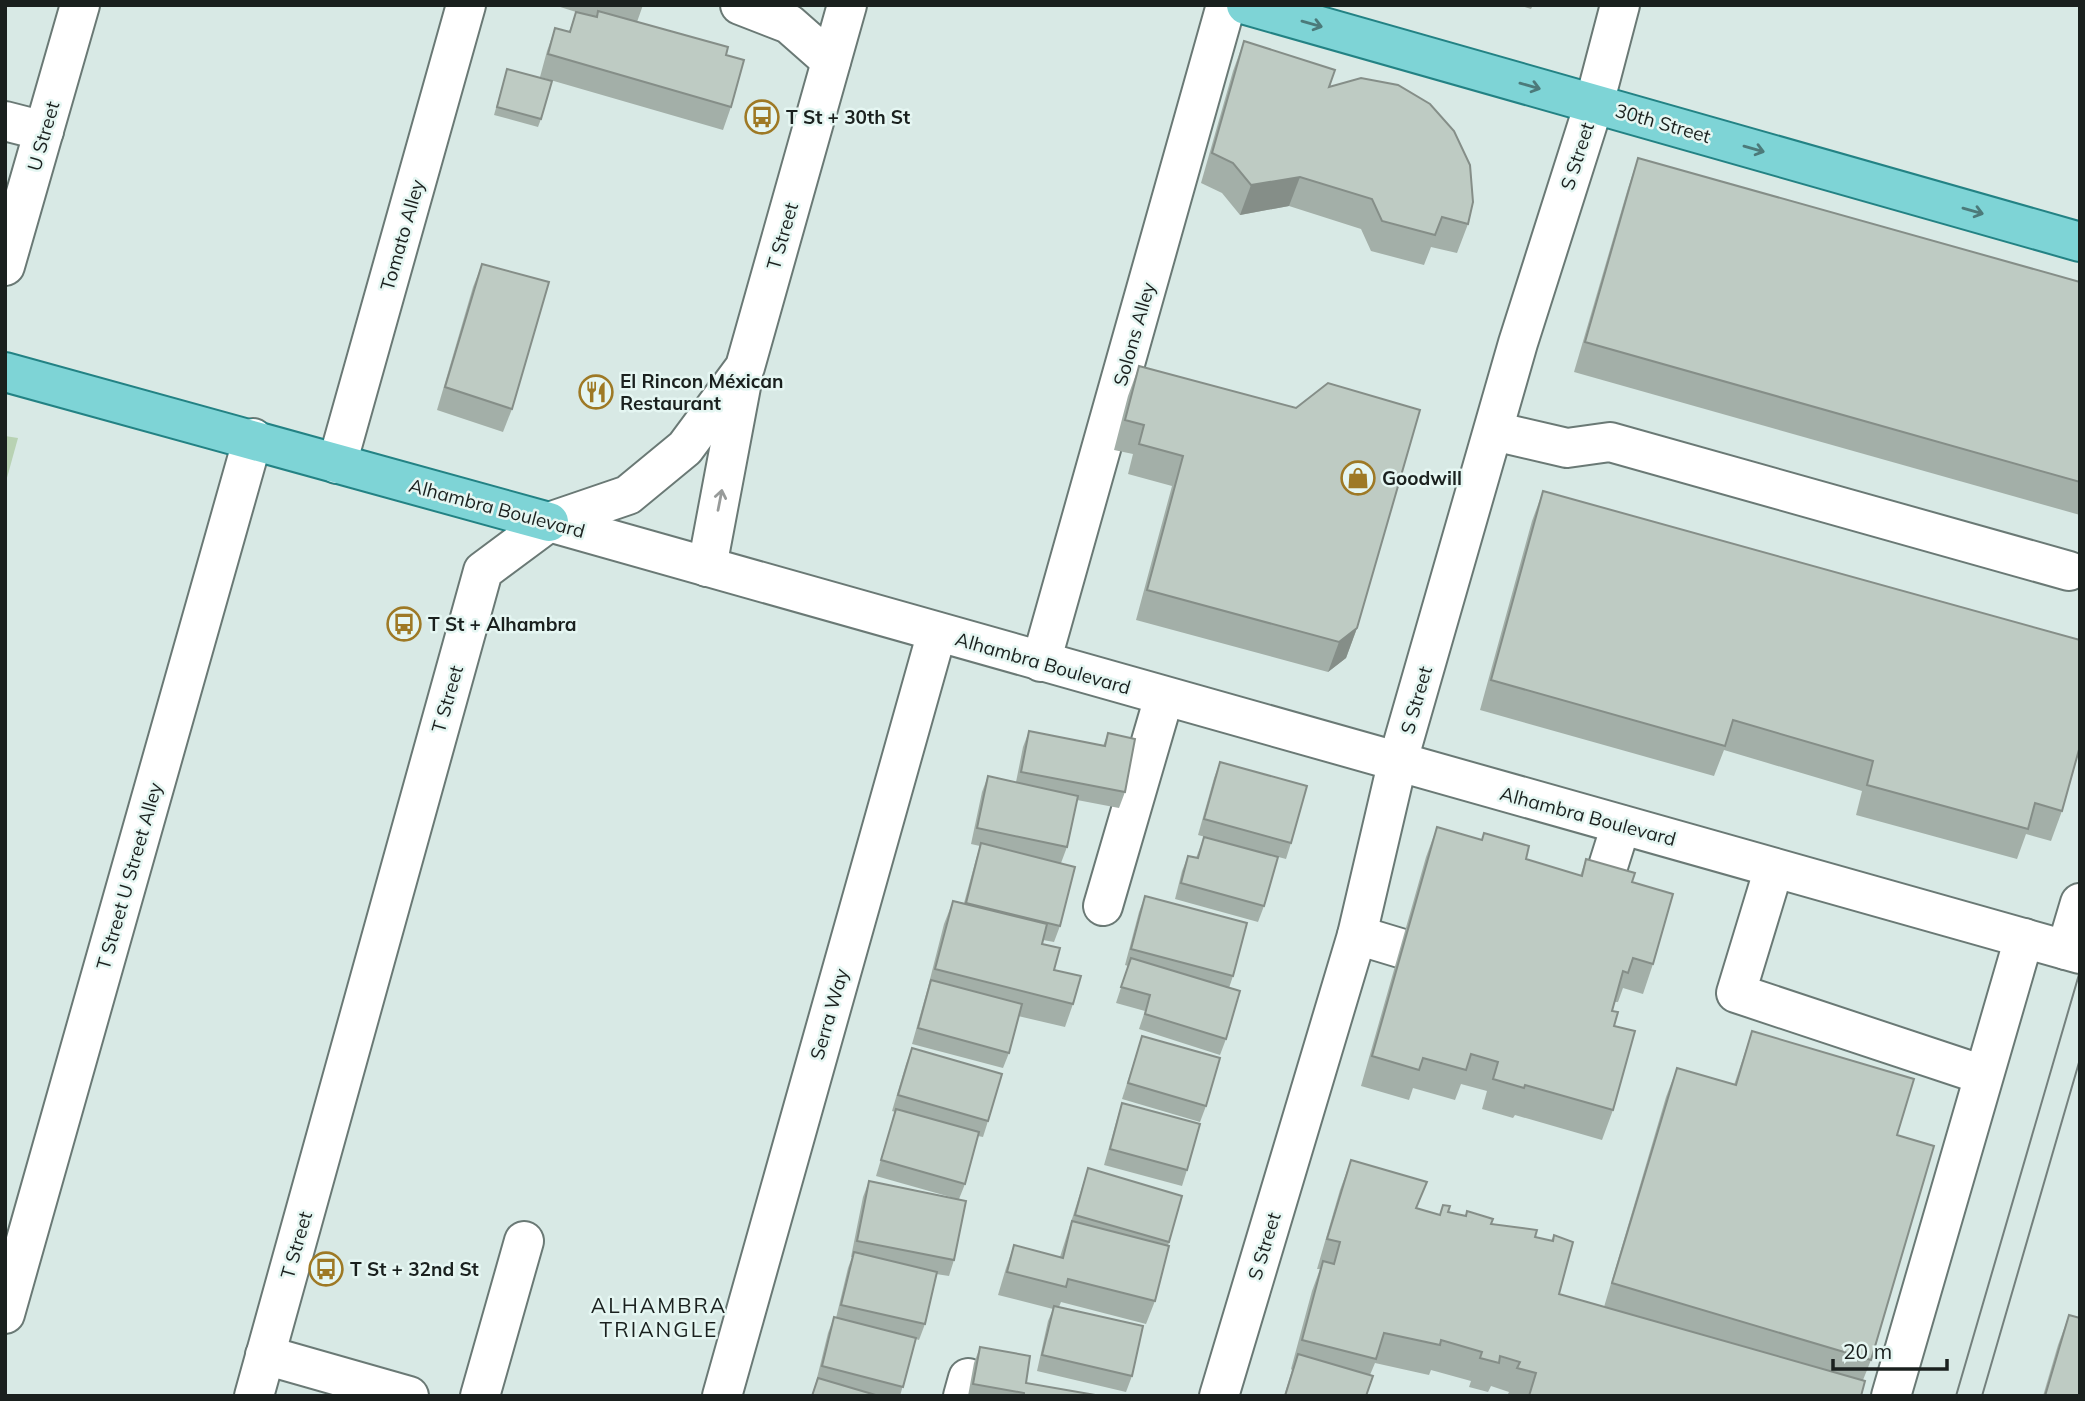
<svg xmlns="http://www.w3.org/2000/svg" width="2085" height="1401" font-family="Mulish,sans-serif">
  <rect width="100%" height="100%" fill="#d8e9e5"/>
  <!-- green -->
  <polygon fill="#b8d2b3" points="5,436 18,438 5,485"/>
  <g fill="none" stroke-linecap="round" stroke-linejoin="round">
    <defs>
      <g id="minor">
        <polyline points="740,5 789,24 831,61"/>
        <polyline points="5,121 44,131"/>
        <polyline points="5,266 80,5"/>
        <polyline points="1494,431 1567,448 1610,442 2069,571"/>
        <polyline points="337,464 466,5"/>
        <polyline points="549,522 2080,954"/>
        <polyline points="707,567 743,376"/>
        <polyline points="1041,662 1226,5"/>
        <polyline points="1774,868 1736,993 1983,1075"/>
        <polyline points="1599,895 1621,825"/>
        <polyline points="1103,906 1164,697"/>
        <polyline points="1357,935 1400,948"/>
        <polyline points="2066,950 2080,903"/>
        <polyline points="5,1314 253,438"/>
        <polyline points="265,1355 409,1396"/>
        <polyline points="254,1396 483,571 549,522 628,495 685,448 745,367 847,5"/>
        <polyline points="480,1396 524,1241"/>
        <polyline points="722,1396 937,632"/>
        <polyline points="963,1396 968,1378"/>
        <polyline points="1219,1396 1357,935 1397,764 1518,343 1594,104 1620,5"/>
        <polyline points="1891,1396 2024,938"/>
      </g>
      <g id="major">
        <polyline points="1246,5 2080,242"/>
        <polyline points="5,372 549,522"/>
      </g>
    </defs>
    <!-- minor casing -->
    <use href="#minor" stroke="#6a7975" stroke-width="42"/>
    <!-- major casing -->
    <use href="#major" stroke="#238284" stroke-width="42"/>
    <!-- minor -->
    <use href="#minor" stroke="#fff" stroke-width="38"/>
    <!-- major -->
    <use href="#major" stroke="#7ed4d6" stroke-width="38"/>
    <!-- tram -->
    <g stroke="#74807d" stroke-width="2">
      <polyline points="1956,1396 2080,971"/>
      <polyline points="1982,1396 2080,1059"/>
    </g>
  </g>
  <!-- wall -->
  <g fill="#a3afa8">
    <polygon points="554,5 643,5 637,22 726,55 731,107 723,130 540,77 547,51 555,28 569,32 576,12"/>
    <polygon points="1519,5 1533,5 1531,9"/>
    <polygon points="1244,41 1329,86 1468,224 1457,253 1431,247 1424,265 1371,251 1361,229 1289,206 1240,215 1222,193 1201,183 1233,71"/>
    <polygon points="507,69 541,119 538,127 494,115"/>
    <polygon points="1638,158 2080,282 2080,515 1574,372 1628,188"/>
    <polygon points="482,264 512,409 503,432 437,410 473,287"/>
    <polygon points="1139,366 1357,628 1346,658 1328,672 1136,620 1172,486 1128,474 1133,454 1114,450 1128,396"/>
    <polygon points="1543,491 2062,811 2051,841 2026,834 2017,859 1856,815 1862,791 1724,750 1714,776 1480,710 1532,521"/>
    <polygon points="1029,731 1103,746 1108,733 1125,792 1119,808 1077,800 1067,847 1061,863 1060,926 1054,942 1043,940 1042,944 1054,970 1073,1004 1065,1027 1018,1016 1009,1053 1003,1068 912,1044 928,987 944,924 953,901 964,903 976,859 980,846 971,844 982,792 988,776 1016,782 1023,747"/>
    <polygon points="1220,762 1291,843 1286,859 1198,835 1214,778"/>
    <polygon points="1437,827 1526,859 1580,876 1586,859 1632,882 1653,964 1643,994 1623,988 1618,1002 1615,1002 1612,1011 1614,1026 1613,1110 1602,1140 1515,1115 1513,1118 1482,1109 1487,1091 1461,1084 1455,1100 1413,1088 1409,1100 1361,1086 1426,857"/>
    <polygon points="1204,837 1264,906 1258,922 1175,899 1182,871 1188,856 1196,858"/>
    <polygon points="1145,896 1233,976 1229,988 1226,1039 1220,1055 1139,1029 1145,1011 1116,1003 1128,966 1125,965 1139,912"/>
    <polygon points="1752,1031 1897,1135 1871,1360 1863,1380 1861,1396 1507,1396 1509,1392 1491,1386 1488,1392 1469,1387 1471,1381 1431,1370 1429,1375 1375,1363 1370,1375 1366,1396 1284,1396 1292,1370 1291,1369 1312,1291 1320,1269 1317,1269 1340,1190 1351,1160 1417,1208 1439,1215 1448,1212 1535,1237 1551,1241 1554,1235 1559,1294 1604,1307 1666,1097 1677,1068 1734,1085"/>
    <polygon points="1142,1036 1206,1106 1200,1122 1122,1099"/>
    <polygon points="912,1048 988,1121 983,1137 978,1136 965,1184 959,1199 954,1260 949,1276 936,1274 925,1324 919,1340 916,1339 900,1396 812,1396 816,1382 828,1333 834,1317 836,1318 848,1268 852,1257 851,1257 863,1197 869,1181 954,1198 876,1176 895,1112 892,1111 906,1064"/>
    <polygon points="1122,1103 1187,1170 1182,1186 1104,1165 1117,1119"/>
    <polygon points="1088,1168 1182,1196 1168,1246 1155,1301 1146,1324 1061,1302 1059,1307 1132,1376 1126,1392 1037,1371 1048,1321 1053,1309 998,1295 1006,1268 1014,1245 1060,1257"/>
    <polygon points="2069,1315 2080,1396 2043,1396 2058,1345"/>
    <polygon points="980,1347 1026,1383 1101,1396 968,1396 974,1363"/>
  </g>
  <!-- shaded-wall -->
  <g fill="#858e88">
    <polygon points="1300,177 1289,206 1240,215 1251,185"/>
    <polygon points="1357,628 1346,658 1328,672 1339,642"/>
  </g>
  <!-- building -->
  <g fill="#becbc3" stroke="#858e88" stroke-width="2">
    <polygon points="598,11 728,47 726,55 744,60 731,107 548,54 555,28 570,32 576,12 597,17"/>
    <polygon points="1244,41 1335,70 1329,87 1361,78 1398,85 1430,104 1454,131 1470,165 1473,202 1468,224 1442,217 1435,235 1382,221 1372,199 1300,177 1251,185 1233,163 1212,153"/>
    <polygon points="507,69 552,81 541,119 497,107"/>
    <polygon points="1638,158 2080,282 2080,482 1585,342"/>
    <polygon points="482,264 549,282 512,409 445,387"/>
    <polygon points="1139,366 1296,408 1328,383 1420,410 1357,628 1339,642 1147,590 1183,456 1139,444 1144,425 1125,420"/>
    <polygon points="1543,491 2080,640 2080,746 2062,811 2035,803 2028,829 1867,785 1873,761 1733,720 1725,746 1491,680"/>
    <polygon points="1029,731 1105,746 1108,733 1135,739 1125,792 1021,772"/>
    <polygon points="1220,762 1307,786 1291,843 1204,819"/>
    <polygon points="988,776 1078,796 1067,847 977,828"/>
    <polygon points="1437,827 1482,840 1484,833 1529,846 1526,859 1582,876 1586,859 1635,873 1632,882 1673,894 1653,964 1633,958 1628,973 1623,971 1612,1011 1618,1012 1614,1026 1635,1031 1613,1110 1525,1085 1524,1088 1493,1079 1498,1062 1471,1054 1466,1070 1423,1058 1419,1070 1372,1056"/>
    <polygon points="1204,837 1278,857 1264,906 1181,883 1188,856 1198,858"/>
    <polygon points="981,843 1075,867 1060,926 966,903"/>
    <polygon points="1145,896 1247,923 1233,976 1131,949"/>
    <polygon points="953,901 1047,924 1042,944 1060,948 1054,970 1081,976 1073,1004 935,969"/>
    <polygon points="1131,958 1240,991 1226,1039 1145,1014 1150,995 1121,987"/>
    <polygon points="931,980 1022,1004 1009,1053 918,1028"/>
    <polygon points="1752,1031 1914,1079 1897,1135 1934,1146 1871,1360 1612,1283 1677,1068 1736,1085"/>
    <polygon points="1142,1036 1220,1058 1206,1106 1128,1083"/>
    <polygon points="912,1048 1002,1074 988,1121 898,1095"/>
    <polygon points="1122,1103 1200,1124 1187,1170 1110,1149"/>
    <polygon points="896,1109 979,1132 965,1184 881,1160"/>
    <polygon points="1351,1160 1427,1182 1416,1208 1440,1215 1443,1205 1450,1206 1448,1212 1466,1216 1467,1211 1493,1219 1491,1224 1537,1230 1535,1237 1553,1241 1554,1235 1573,1242 1559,1294 1865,1381 1861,1396 1529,1396 1536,1373 1517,1368 1520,1362 1500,1356 1499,1363 1480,1358 1482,1352 1441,1340 1440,1345 1384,1333 1376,1359 1302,1340 1323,1261 1334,1264 1340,1242 1327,1239"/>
    <polygon points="1088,1168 1182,1196 1169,1242 1075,1215"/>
    <polygon points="869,1181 966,1201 954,1260 857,1241"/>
    <polygon points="1072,1221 1169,1246 1155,1301 1068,1279 1066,1287 1007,1272 1014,1245 1063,1258"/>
    <polygon points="854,1252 937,1272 925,1324 841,1305"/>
    <polygon points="1054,1306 1143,1326 1132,1376 1042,1355"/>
    <polygon points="2069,1315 2080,1318 2080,1396 2045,1396"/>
    <polygon points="834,1317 916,1338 903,1387 822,1366"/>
    <polygon points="980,1347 1030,1356 1026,1383 1101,1396 1024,1396 1024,1393 973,1384"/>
    <polygon points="1298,1354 1373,1376 1366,1396 1285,1396"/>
    <polygon points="818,1378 879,1396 812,1396"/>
  </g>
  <!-- one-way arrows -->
  <defs><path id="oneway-shaft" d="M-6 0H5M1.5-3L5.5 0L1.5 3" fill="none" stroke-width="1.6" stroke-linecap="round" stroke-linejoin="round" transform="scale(1.75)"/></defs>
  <g stroke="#4c7a7a">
    <use href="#oneway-shaft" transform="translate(1312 24) rotate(16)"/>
    <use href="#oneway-shaft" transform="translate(1530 86) rotate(16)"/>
    <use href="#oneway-shaft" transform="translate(1754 149) rotate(16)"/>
    <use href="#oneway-shaft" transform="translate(1973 211) rotate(16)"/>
  </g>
  <use stroke="#989b9a" href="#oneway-shaft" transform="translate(720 500) rotate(-79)"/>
  <!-- icons -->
  <defs>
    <symbol id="bus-ring" viewBox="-11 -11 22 22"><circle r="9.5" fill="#e5f6f2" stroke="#9e7925" stroke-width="1.5"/><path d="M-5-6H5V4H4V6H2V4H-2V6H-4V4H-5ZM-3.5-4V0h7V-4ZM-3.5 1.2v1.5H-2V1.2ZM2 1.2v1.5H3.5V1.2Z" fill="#9e7925"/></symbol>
    <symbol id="restaurant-ring" viewBox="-11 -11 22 22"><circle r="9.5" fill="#e5f6f2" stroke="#9e7925" stroke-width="1.5"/><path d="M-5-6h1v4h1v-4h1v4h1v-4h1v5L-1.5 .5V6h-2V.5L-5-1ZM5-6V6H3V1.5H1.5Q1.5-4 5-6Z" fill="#9e7925"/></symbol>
    <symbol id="shop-ring" viewBox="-11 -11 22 22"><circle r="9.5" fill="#e5f6f2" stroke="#9e7925" stroke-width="1.5"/><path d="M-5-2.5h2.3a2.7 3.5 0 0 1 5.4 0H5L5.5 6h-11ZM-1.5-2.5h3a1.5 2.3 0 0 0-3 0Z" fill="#9e7925"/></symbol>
  </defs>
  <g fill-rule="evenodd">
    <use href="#bus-ring" x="743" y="98" width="38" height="38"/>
    <use href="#restaurant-ring" x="577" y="373" width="38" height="38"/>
    <use href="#shop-ring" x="1339" y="459" width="38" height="38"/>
    <use href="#bus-ring" x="385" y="605" width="38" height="38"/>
    <use href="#bus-ring" x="307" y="1250" width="38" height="38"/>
  </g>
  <g text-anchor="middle" stroke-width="5" stroke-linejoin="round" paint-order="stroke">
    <!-- poi labels -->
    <g font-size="19" font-weight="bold" fill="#1a201e" stroke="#e5f6f2" text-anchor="start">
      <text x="786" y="124">T St + 30th St</text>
      <text x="620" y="388">El Rincon Méxican<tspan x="620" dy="22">Restaurant</tspan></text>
      <text x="1382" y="485">Goodwill</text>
      <text x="428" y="631">T St + Alhambra</text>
      <text x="350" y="1276">T St + 32nd St</text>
    </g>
    <!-- street labels -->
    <g font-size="19" fill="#1a201e" stroke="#e5f6f2">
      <text transform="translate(1663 123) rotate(16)" y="7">30th Street</text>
      <text transform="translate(43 136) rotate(-74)" y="7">U Street</text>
      <text transform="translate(1577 156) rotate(-72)" y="7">S Street</text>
      <text transform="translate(402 235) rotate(-74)" y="7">Tomato Alley</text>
      <text transform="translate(782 236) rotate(-74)" y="7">T Street</text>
      <text transform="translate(1134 334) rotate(-74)" y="7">Solons Alley</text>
      <text transform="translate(497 508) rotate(15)" y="7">Alhambra Boulevard</text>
      <text transform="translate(1043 663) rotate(16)" y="7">Alhambra Boulevard</text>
      <text transform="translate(447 699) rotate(-74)" y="7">T Street</text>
      <text transform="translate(1416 700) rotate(-74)" y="7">S Street</text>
      <text transform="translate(1588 816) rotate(15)" y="7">Alhambra Boulevard</text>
      <text transform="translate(129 876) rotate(-74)" y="7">T Street U Street Alley</text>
      <text transform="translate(829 1014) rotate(-74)" y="7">Serra Way</text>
      <text transform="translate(296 1245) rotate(-74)" y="7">T Street</text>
      <text transform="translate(1264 1246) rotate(-73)" y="7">S Street</text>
    </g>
    <!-- neighbourhood labels -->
    <g font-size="21" letter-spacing="2" fill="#1a201e" stroke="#e5f6f2">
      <text x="659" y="1313">ALHAMBRA<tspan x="659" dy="24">TRIANGLE</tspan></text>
    </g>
  </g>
  <!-- border -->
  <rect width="2085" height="1401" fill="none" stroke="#1a201e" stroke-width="14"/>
  <!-- scale -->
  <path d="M1833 1359v10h114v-10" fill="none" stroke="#1a201e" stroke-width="3.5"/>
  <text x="1843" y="1359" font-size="21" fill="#1a201e" stroke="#e5f6f2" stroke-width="5" paint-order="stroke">20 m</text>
</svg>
